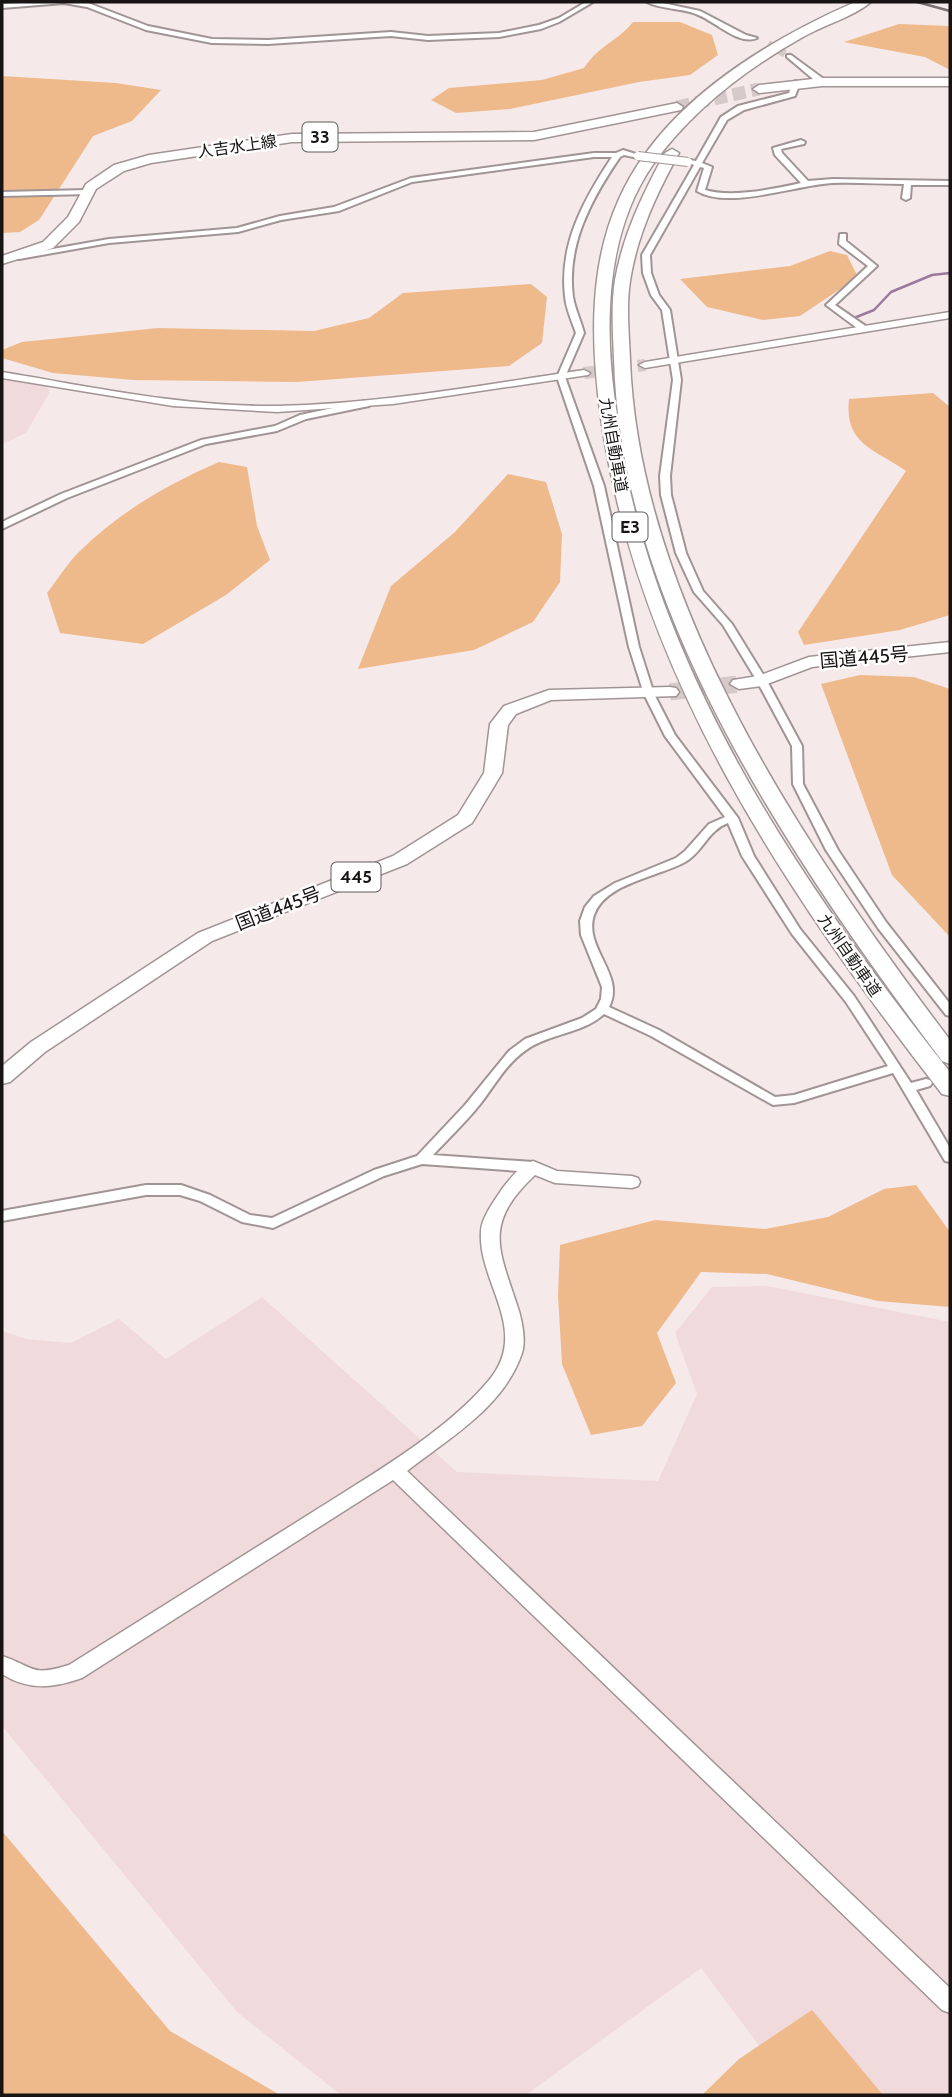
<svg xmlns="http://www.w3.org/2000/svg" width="952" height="2097" font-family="Cabin,'Noto Sans JP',sans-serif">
  <rect width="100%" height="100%" fill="#f6e9ea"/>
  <!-- built -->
  <g fill="#f1dadc">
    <polygon points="2,379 48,387 49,393 26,433 2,444"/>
    <polygon points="767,1286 950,1322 950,2095 796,2095 701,1968 526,2095 341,2095 237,2012 2,1726 2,1331 26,1339 71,1343 119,1319 166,1359 262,1297 457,1472 658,1481 697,1394 675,1333 712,1287"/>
  </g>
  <!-- green -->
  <g fill="#eeba8c">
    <path d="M633 22H680L712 35 718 55 690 75 639 82 510 109 456 113 431 100 449 88 542 80 584 68C600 44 617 42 633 22Z"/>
    <polygon points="899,24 950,26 950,70 925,57 844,42"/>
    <polygon points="2,76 116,83 161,90 132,121 93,136 39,220 20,232 2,233"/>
    <polygon points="830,251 847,255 858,277 800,316 763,320 707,307 680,279 790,266"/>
    <polygon points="531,284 547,297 542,343 509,366 297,382 133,380 53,373 2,358 2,350 22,342 158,328 314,331 369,318 403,293"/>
    <path d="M933 393 950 407V615L900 630 804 645 798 632 906 471C875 449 844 445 849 399Z"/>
    <path d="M219 462 247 467 257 526 270 560 226 595 143 644 60 633 47 593C58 579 68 562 81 550 121 511 168 484 219 462Z"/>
    <polygon points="508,474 546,482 562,534 560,582 533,622 474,650 358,669 391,586 455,532"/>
    <polygon points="860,675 914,677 950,689 950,937 892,875 821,684"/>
    <polygon points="916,1185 950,1232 950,1307 878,1301 767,1274 701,1272 657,1333 676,1383 642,1426 591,1435 562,1364 558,1295 560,1245 655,1220 765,1229 828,1217 884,1189"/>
    <polygon points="2,1831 170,2031 280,2095 2,2095"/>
    <polygon points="812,2010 883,2095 702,2095 739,2059"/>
  </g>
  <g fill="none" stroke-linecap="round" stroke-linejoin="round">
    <!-- stream -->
    <polyline stroke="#9a7a9f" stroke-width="2.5" points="854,318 874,310 891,292 932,275 950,273"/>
    <!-- minor-tunnel -->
    <polyline stroke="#d5c9ca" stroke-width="8" stroke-dasharray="8 3.5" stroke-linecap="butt" points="768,44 789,56"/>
    <!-- tertiary-tunnel -->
    <polyline stroke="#d5c9ca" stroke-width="12" stroke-dasharray="12 6" stroke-linecap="butt" points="584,373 645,365"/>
    <!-- primary-tunnel -->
    <polyline stroke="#d5c9ca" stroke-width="13" stroke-dasharray="13 6" stroke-linecap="butt" points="677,107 759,89"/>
    <!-- trunk-tunnel -->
    <polyline stroke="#d5c9ca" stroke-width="17" stroke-dasharray="17 8" stroke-linecap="butt" points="670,692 739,684"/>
    <defs>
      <g id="minor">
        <polygon points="36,2 88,3 148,26 212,39 268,40 391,32 428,36 499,33 539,25 559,18 586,2 593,2 559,22 541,29 499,37 428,40 391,36 268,44 212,43 146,30 87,7 64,3 2,8 2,4"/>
        <path d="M647 2H658L700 11 746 35 757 38C738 46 714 20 696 14 681 8 660 9 647 2Z"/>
        <polygon points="787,55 791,55 825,80 825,84 819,84 787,57"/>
        <path d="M796 81 800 83 795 96 744 110 727 120 702 163 712 167 705 190C732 198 774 189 801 183L775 155 773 148 801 140 805 142 804 144 781 149 782 153 808 181 833 179 950 181V185H911L910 198 906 200 902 198 904 184C880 184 856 182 832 183 796 185 728 210 697 191L704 168 700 167 650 255 651 273 659 295 670 310 681 380 670 476 671 495 686 553 703 591 732 624 767 681 802 746 803 784 838 850 886 922 950 1004V1016L946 1015 878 928 826 850 793 784 792 746 757 681 723 625 694 592 676 553 661 495 660 476 673 380 662 310 651 295 643 273 642 255 694 165 686 162 690 160 696 161 721 117 738 106 789 93 792 83Z"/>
        <path d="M623 150 642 156 638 158 624 155 620 157C592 198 566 245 573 297 575 309 581 321 584 333L565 377 604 486 639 647 654 694 675 735 738 818 754 856 800 929 854 996 911 1083 926 1079 930 1080 932 1083 930 1086 916 1090 950 1148V1162L945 1161 893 1073 794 1103 773 1105 651 1036 604 1014C582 1034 550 1033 526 1050 506 1064 495 1085 481 1103 466 1122 449 1138 433 1155L533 1162 538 1164 539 1167 538 1170 533 1172 422 1164 384 1176 273 1228 242 1222 200 1201 180 1195H146L2 1221V1211L146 1185H181L210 1195 250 1215 272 1218 374 1170 417 1156 465 1105 509 1051 525 1039 582 1018 596 1009 601 999 602 987 581 935 580 921 585 907 594 896 615 883 676 858 685 851 709 824 725 817 665 736 644 694 629 647 594 486 557 377 576 333C572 321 566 309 565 296 559 244 584 199 612 157H594L412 182 339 211 281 220 238 232 109 243 19 259 15 257 19 255 109 239 237 228 280 216 334 207 411 178 594 153H616ZM728 823 742 856 792 934 846 1002 888 1066 794 1095 775 1097 659 1030 609 1007C626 975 583 948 594 915 605 883 658 877 685 862 703 852 708 830 728 823Z"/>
        <polygon points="88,190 91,190 91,194 2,196 2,192"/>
        <polygon points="840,234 846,234 846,241 877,266 835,305 867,327 867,331 861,331 826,305 868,266 839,244"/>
        <polygon points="366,401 369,402 369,406 306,419 277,431 206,444 67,498 2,529 2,522 61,494 201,440 275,426 300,415"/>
      </g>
      <g id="tertiary">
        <polygon points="950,312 950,318 645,368 639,365 645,362"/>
        <path d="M584 370 590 373 588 375 393 404 277 412 173 406 2 378V372C93 387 184 407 277 406 380 404 482 385 584 370Z"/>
        <path d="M533 1161 557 1171 632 1176 638 1178 640 1182 638 1186 632 1188 555 1183 535 1175C482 1225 499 1249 519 1311 522 1322 526 1341 522 1353 504 1407 449 1438 407 1471L950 1988V2013L942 2010 393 1480 82 1678C53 1688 29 1691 2 1674V1656C35 1667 30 1677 69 1665 149 1615 228 1565 308 1515 366 1478 447 1432 490 1379 530 1329 478 1283 481 1232 481 1218 495 1200 502 1189 510 1179 520 1165 533 1161Z"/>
      </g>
      <g id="primary">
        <polygon points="822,78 950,78 950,86 822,86 759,93 753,89 759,85"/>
        <polygon points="677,103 683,107 681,110 534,140 292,142 151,163 124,171 96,189 79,222 53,248 2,264 2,256 43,242 68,217 86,184 114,165 149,155 292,134 534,132"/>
      </g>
      <g id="trunk">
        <polygon points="950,642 950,652 812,667 762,686 739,689 730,684 733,680 758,676 809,657"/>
        <polygon points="670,687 676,688 679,692 676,696 551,700 516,714 508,725 502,773 472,823 407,864 212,941 45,1052 10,1082 2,1084 2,1066 31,1042 198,933 393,856 458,815 484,773 490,724 504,706 549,690"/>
      </g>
      <g id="motorway">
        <path d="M855 2H871C853 17 824 25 803 37 746 69 690 112 652 166 605 235 604 328 616 408 620 431 622 455 627 478 676 701 811 897 950 1072V1096L942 1094C786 893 638 675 601 418 591 346 588 267 619 199 661 105 764 42 855 2Z"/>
        <path d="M672 149 679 153C657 193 637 235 630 281 626 307 629 334 630 360 639 604 807 851 950 1040V1064L942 1061C795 864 621 614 614 359 613 333 611 306 615 280 623 235 643 193 665 153Z"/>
      </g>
    </defs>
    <!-- minor casing -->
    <use href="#minor" stroke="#a19495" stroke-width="4"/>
    <!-- tertiary casing -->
    <use href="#tertiary" stroke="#a19495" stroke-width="3"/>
    <!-- primary casing -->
    <use href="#primary" stroke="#a19495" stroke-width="3"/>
    <!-- trunk casing -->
    <use href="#trunk" stroke="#a19495" stroke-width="3"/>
    <!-- motorway casing -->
    <use href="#motorway" stroke="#a19495" stroke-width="3"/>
    <!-- minor -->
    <use href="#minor" fill="#fff" fill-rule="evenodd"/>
    <!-- tertiary -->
    <use href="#tertiary" fill="#fff" fill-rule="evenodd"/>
    <!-- primary -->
    <use href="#primary" fill="#fff" fill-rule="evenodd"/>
    <!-- trunk -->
    <use href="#trunk" fill="#fff" fill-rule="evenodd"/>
    <!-- motorway -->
    <use href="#motorway" fill="#fff" fill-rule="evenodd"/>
    <!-- rail -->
    <polyline stroke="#7b7373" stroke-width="2.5" points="917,2 950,11"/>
    <defs>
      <polyline id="minor-bridge" points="638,156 688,162"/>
    </defs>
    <!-- minor-bridge casing -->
    <use href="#minor-bridge" stroke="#a19495" stroke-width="10" stroke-linecap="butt"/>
    <!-- minor-bridge -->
    <use href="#minor-bridge" stroke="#fff" stroke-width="8"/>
  </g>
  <g text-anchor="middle" stroke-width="5" stroke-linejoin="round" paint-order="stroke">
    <!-- far-street labels -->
    <g font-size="16" fill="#181414" stroke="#fff">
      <text transform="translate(237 146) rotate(-8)" y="6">人吉水上線</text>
      <text transform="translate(614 445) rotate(80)" y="6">九州自動車道</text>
      <text transform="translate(850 955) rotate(55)" y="6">九州自動車道</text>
    </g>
    <!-- shield labels -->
    <g fill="#fff" stroke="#5d5a5a" stroke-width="2">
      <rect x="302.5" y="122.5" width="35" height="29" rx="5"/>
      <rect x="612.5" y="512.5" width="35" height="29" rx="5"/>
      <rect x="331.5" y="862.5" width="49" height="29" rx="5"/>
    </g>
    <g font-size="18" font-weight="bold" fill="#181414">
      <text x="320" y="143">33</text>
      <text x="630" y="533">E3</text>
      <text x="356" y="883">445</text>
    </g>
    <!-- street labels -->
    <g font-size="19" fill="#181414" stroke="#fff">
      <text transform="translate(864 657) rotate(-5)" y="7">国道445号</text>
      <text transform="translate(278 908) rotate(-21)" y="7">国道445号</text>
    </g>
  </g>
  <!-- border -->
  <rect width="952" height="2097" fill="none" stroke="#181414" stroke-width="7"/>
</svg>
